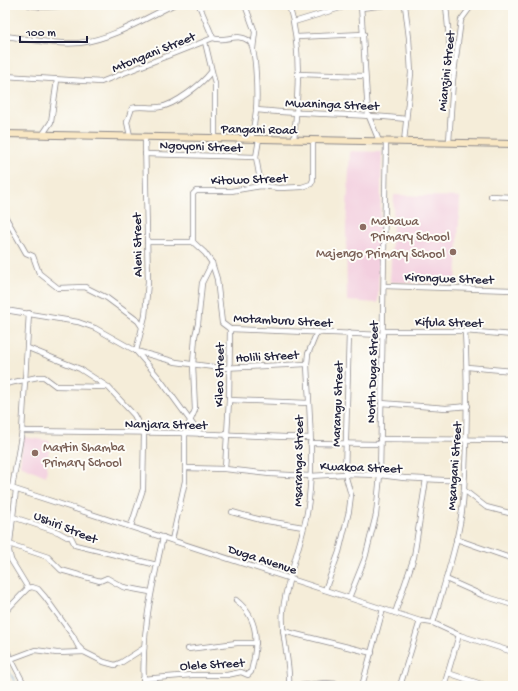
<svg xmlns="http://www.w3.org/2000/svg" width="518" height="691" font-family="'Gochi Hand',sans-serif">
  <rect width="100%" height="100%" fill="#fdfcf7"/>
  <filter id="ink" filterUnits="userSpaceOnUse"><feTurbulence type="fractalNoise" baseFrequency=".025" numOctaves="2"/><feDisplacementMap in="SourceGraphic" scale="8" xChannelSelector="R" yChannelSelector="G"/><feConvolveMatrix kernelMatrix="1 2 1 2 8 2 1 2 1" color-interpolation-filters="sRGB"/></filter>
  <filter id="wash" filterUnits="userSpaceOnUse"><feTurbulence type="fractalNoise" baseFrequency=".012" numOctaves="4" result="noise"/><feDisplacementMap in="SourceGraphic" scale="16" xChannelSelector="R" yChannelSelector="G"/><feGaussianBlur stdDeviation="0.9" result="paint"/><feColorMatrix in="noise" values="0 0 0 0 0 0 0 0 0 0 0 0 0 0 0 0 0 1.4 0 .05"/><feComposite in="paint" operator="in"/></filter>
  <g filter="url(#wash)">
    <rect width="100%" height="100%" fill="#f5edd9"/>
    <!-- built -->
    <g fill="#f3cfdf">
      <polygon points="350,151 382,152 378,303 347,301 346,228"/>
      <polygon points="394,195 460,197 456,284 390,282"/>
      <polygon points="23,437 50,441 46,476 20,465"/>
    </g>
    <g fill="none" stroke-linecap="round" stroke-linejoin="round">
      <!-- stream -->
      <polyline stroke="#67a1d6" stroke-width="1.5" points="5,663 17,686"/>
    </g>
  </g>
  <g filter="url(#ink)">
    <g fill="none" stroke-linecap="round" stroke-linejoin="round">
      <defs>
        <g id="minor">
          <polyline points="29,5 43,7 79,5"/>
          <path d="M199 5 213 38C224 43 237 32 249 41 257 48 257 99 256 111 255 120 253 130 251 139"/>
          <polyline points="245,5 255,32 253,49"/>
          <path d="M289 5C302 48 298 96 294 140"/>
          <polyline points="361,5 368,114 379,141"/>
          <polyline points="446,5 452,73"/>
          <polyline points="362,8 385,5"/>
          <polyline points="294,22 350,5"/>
          <path d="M5 36C29 39 55 45 79 43 112 39 144 19 173 5"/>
          <polyline points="297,37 364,34"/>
          <polyline points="205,42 215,84 215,138"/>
          <polyline points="297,74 365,76"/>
          <polyline points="5,76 101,82 213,38"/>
          <path d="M256 110C306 115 356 113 406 119"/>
          <polyline points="43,134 51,122 57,80"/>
          <path d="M130 136 127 122 132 108C142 105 150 109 160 107 175 105 202 84 211 72"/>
          <polyline points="145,137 148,282 145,316 136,351 176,362 221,368 307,364"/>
          <polyline points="259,139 256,157 261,186"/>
          <polyline points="404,142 411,73 409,38 405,5"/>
          <polyline points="449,142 453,80 461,20 472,5"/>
          <polyline points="145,154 256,157"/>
          <polyline points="491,196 513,197"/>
          <polyline points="5,216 26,253 33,256 39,273 58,288 85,287 107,298 138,321 142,327"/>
          <polyline points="147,242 193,242 205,253 212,263 217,279 222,323 230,329 383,335"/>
          <polyline points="193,242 193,194 196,191 231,191 261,186 279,188 302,187 311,184 313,180 313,140"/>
          <polyline points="384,286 513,290"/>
          <polyline points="5,310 78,322 95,328 136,351 159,378 200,434"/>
          <polyline points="384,331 465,331 513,335"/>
          <polyline points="28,348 80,369 108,387 134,415 144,434 143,489 131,526"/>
          <polyline points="467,367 513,371"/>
          <polyline points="5,384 38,377 44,377 56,386 107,387"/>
          <polyline points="229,400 309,403"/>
          <polyline points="381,403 446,408 468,406"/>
          <polyline points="22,431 185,433 310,438"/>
          <polyline points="380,439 513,440"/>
          <polyline points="310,443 380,444"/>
          <polyline points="185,468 225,469 270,474 310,476 345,474 380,475 404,478 464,481"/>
          <polyline points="225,469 229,400 230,329"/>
          <polyline points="5,486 420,621 433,623 459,635 513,652"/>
          <polyline points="12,488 22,431 29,313"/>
          <polyline points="464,490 486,507 513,514"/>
          <polyline points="232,512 261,520 303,527"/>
          <polyline points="13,517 58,532 67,537 71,537 75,545 157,565"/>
          <polyline points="456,539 513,559"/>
          <polyline points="172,540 185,481 185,433 195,410 193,365 195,336 198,324 202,283 212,263"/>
          <polyline points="9,544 48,557 61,570 100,581 107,578 123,587 150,592"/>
          <polyline points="446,579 484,596 513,605"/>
          <polyline points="28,588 32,587 38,589 45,597 73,636 78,646 84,652 104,662 115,665 122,662 144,648"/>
          <polyline points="325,590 339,552 349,511 351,495 345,474 349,333"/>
          <polyline points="349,598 365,558 376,515 380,475 386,142"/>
          <polyline points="5,612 28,588 11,560 9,551 16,490"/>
          <polyline points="395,613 414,557 426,479"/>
          <path d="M433 623C445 581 462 533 464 490 467 437 468 384 465 331"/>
          <polyline points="283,631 372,653"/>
          <polyline points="5,647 25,686"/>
          <polyline points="188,649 237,643 256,643"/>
          <polyline points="11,659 35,650 57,653 84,652"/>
          <polyline points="448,673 487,686"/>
          <path d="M143 679 192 675H227L241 672 248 675 251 672C258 645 260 619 236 600"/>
          <path d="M144 686C141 634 152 587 163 537"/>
          <path d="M289 686C291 661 280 636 283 610 287 577 301 546 307 513 315 467 309 410 307 364L308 354 317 332"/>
          <polyline points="299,686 325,683 364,686"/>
          <polyline points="362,686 383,609"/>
          <polyline points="400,686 420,621"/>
          <polyline points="444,686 459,635"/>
        </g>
        <polyline id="secondary" points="5,134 513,144"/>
      </defs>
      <!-- minor casing -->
      <use href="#minor" stroke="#8c888a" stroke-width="6"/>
      <!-- secondary casing -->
      <use href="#secondary" stroke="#8c888a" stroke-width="8"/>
      <!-- minor -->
      <use href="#minor" stroke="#fff" stroke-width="4.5"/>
      <!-- secondary -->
      <use href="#secondary" stroke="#f9e7c3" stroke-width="6"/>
    </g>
  </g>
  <!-- markers -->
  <g fill="#8d6e63" stroke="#fdfcf7" stroke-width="1.5">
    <circle cx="363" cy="227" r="4"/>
    <circle cx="453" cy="252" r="4"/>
    <circle cx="35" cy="453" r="4"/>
  </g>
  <g text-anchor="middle" stroke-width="4" stroke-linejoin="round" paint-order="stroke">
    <!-- street labels -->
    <g font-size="13" fill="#22223b" stroke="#fdfcf7">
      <text transform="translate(153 51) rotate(-22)" y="5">Mtongani Street</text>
      <text transform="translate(445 71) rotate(-84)" y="5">Mianzini Street</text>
      <text transform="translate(332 103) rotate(2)" y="5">Mwaninga Street</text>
      <text transform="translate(259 128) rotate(1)" y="5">Pangani Road</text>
      <text transform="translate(201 145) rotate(2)" y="5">Ngoyoni Street</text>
      <text transform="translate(249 178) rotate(-2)" y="5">Kitowo Street</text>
      <text transform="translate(136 245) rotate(-91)" y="5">Aleni Street</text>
      <text transform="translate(449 277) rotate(2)" y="5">Kirongwe Street</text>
      <text transform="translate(283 319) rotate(3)" y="5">Motamburu Street</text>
      <text transform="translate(449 321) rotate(1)" y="5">Kifula Street</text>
      <text transform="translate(267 355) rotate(-3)" y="5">Holili Street</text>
      <text transform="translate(371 372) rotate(-88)" y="5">North Duga Street</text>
      <text transform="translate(218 375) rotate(-89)" y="5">Kileo Street</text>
      <text transform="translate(336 404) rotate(-88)" y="5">Marangu Street</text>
      <text transform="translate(166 423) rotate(1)" y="5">Nanjara Street</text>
      <text transform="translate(297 461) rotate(-89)" y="5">Msaranga Street</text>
      <text transform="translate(361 466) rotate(2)" y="5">Kwakoa Street</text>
      <text transform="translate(453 466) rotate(-86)" y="5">Msangani Street</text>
      <text transform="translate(66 526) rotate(22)" y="5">Ushiri Street</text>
      <text transform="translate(263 558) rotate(18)" y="5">Duga Avenue</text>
      <text transform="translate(212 663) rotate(-3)" y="5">Olele Street</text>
    </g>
    <!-- education labels -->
    <g font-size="13" fill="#785e54" stroke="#fdfcf7" text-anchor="start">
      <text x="371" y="225">Mabawa<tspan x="371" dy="15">Primary School</tspan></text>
      <text x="445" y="257" text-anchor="end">Majengo Primary School</text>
      <text x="43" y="451">Martin Shamba<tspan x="43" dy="15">Primary School</tspan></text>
    </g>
  </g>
  <!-- margin -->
  <rect width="518" height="691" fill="none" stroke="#fdfcf7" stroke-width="20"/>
  <!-- scale -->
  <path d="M20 36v6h67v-6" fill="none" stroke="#22223b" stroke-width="2"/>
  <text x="26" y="36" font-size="12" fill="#22223b" stroke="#fdfcf7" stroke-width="3" paint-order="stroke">100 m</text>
</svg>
